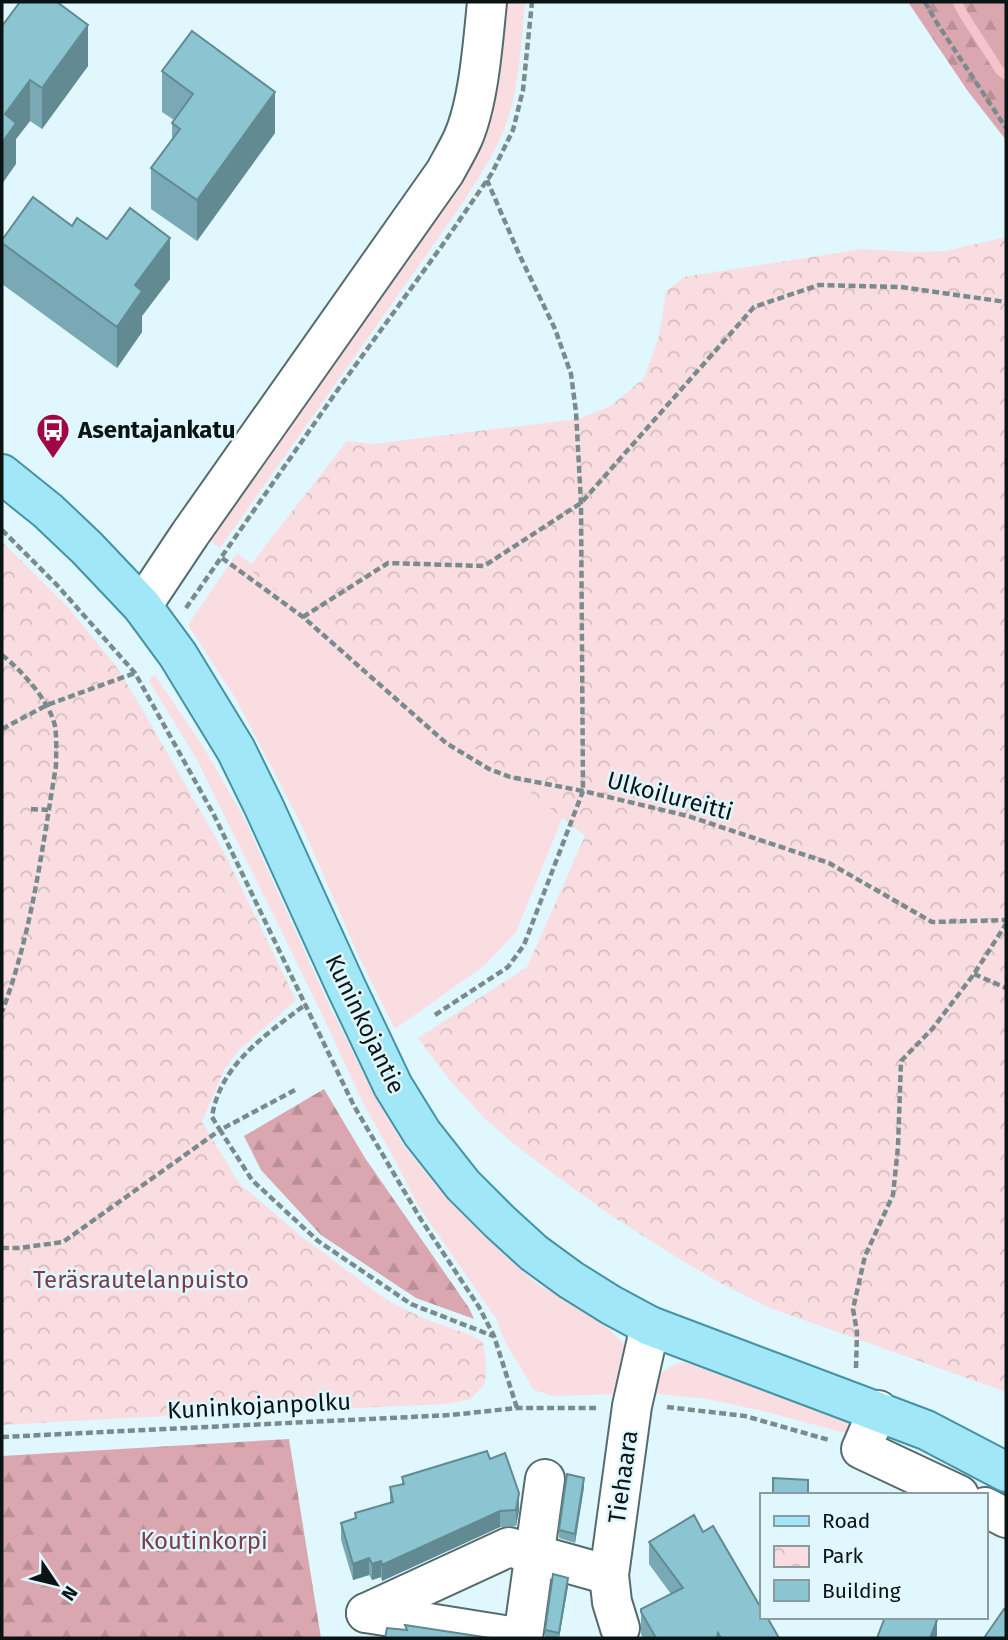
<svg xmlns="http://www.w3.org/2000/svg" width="1008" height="1640" font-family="'Fira Sans',sans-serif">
  <defs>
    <pattern id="forest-firs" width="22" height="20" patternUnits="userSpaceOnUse" patternTransform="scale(1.75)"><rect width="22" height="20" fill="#daa7b0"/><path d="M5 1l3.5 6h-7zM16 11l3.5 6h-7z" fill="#ba8f96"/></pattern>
    <pattern id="park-crowns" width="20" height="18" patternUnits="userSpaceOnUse" patternTransform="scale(1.75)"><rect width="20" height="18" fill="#fadde1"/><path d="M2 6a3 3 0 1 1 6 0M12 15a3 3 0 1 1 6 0" fill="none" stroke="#d5bdc0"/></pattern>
  </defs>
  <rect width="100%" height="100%" fill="#e0f7fd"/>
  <!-- grass -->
  <g fill="#fadde1">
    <path d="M503 2H525C521 41 520 81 508 119 498 149 479 177 462 204L220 548 208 539 451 192Z"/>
    <polygon points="237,553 409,691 578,779 516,932 485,965 395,1029 360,959 302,826 236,699 188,625"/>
    <polygon points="154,674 204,748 244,818 329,1005 369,1085 402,1143 437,1187 492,1243 533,1281 576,1306 609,1329 626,1346 626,1394 553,1396 534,1390 503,1338 497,1320 418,1205 396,1162 361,1099 321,1012 196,758 149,681"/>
    <path d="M680 1362 691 1364 851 1423 853 1427 849 1434 767 1412 707 1399 652 1393C658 1374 662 1370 680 1362Z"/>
  </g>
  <!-- forest -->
  <g fill="url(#forest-firs)">
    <polygon points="908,2 1006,2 1006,140 967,90"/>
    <polygon points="324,1089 365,1158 469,1308 474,1319 416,1298 321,1235 261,1170 244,1136"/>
    <polygon points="289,1439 321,1638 2,1638 2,1456"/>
  </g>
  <!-- park -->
  <g fill="url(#park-crowns)">
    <polygon points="1006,237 1006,1392 770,1308 720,1283 678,1258 612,1216 555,1175 519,1148 484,1118 449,1079 418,1038 527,967 585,836 248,568 347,441 373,444 578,419 611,406 644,378 659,336 666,291 684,277 862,249 914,252 946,251"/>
    <polygon points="2,542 66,605 113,662 134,695 224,852 296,1000 239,1050 224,1070 202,1122 239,1183 301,1236 388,1301 425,1319 473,1336 483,1342 486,1366 485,1383 471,1399 446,1404 127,1418 2,1425"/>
  </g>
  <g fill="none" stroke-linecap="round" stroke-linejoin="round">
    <!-- stream -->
    <polyline stroke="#f6c2cb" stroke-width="9" points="957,2 964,15 1000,71 1006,75"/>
    <defs>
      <g id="minor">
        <path d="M142 606 190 534 445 172C451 161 458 149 463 138 479 101 483 42 487 2"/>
        <polyline points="878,1410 861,1449 959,1495"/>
        <polyline points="985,1507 1006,1518"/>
        <polyline points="366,1613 523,1638 545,1479"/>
        <polyline points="366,1613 509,1547 609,1575"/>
        <polyline points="620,1628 612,1602 609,1575 632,1406 650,1326"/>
      </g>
      <polyline id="major" points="2,474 48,511 87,548 142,606 178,655 236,750 264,807 346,987 393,1086 422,1133 463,1185 500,1222 534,1253 571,1280 611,1305 650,1326 926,1430 1006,1472"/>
    </defs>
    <!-- minor casing -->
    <use href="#minor" stroke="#566b70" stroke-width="42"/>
    <!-- major casing -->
    <use href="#major" stroke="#4493a4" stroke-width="42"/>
    <!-- path -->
    <g stroke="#7a8b8e" stroke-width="4.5" stroke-dasharray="7 3.5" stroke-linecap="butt">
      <polyline points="925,2 937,23 1006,128"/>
      <polyline points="2,530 56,584 135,673 214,815 354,1106 420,1218 479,1307 494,1336 517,1408"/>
      <polyline points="222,558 303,617 446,743 489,769 510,777 583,791 581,503 576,412 571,374 555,329 519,254 487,180"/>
      <polyline points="186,608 339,388 441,247 492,173 513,130 523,90 532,2"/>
      <polyline points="303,617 388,563 484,566 581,503 754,307 819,285 901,287 1006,302"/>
      <path d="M2 655C22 671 49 700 55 726 57 739 56 752 56 766 42 849 32 933 2 1012"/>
      <polyline points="2,729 47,705 135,673"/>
      <polyline points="31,809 48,810"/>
      <polyline points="974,974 1006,988"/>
      <polyline points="435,1015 508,967 524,945 583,791 688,816 829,863 932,922 1006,920"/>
      <polyline points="295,1090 220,1130 252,1180 318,1241 411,1304 493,1336"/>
      <path d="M2 1248H19L63 1242 220 1130 212 1117C220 1064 266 1035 306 1004"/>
      <polyline points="856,1368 857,1332 853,1309 865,1256 893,1195 898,1147 901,1061 933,1028 974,974 1006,924"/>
      <polyline points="667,1407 745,1416 829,1440"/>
      <polyline points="2,1437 451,1415 517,1408 599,1408"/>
    </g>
    <!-- minor -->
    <use href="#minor" stroke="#fff" stroke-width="38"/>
    <!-- major -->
    <use href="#major" stroke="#a1e7f7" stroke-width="38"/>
  </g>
  <!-- wall -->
  <g fill="#78a9b5">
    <polygon points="2,26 88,66 42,129 30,121 16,139 16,164"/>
    <polygon points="162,71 275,133 197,241 151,209 151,168 172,139 172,123 174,120 162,112"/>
    <polygon points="72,226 107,239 170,279 142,316 142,332 117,368 2,284 2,240"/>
    <polygon points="490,1459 519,1510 516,1526 500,1527 382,1581 381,1577 372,1580 369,1575 353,1580 341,1540 341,1523 355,1518 355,1513 390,1503 390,1487 402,1484 402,1477"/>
    <polygon points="584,1487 575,1543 559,1538 559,1530"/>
    <polygon points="703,1532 779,1638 643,1638 641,1634 641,1612 671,1594 649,1564 649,1542"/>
    <polygon points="568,1586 559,1638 545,1638 545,1630"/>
  </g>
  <!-- shaded-wall -->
  <g fill="#628a93">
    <polygon points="88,25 88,66 42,129 42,88"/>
    <polygon points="30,80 30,121 16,139 16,164 2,184 2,143 5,114"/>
    <polygon points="275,92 275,133 197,241 197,200"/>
    <polygon points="170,238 170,279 142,316 142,332 117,368 117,327 135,285"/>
    <polygon points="584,1478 584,1487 575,1543 575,1534"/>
    <polygon points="519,1493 519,1510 516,1526 516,1510"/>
    <polygon points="500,1511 500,1527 382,1581 382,1565"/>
    <polygon points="369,1558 369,1575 353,1580 353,1564"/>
    <polygon points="381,1561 381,1577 372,1580 372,1564"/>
    <polygon points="568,1578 568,1586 559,1638 559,1633"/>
    <polygon points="937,1620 937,1636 936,1638 930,1638"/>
  </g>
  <!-- building -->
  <g fill="#8cc5d2" stroke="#628a93" stroke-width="2">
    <polygon points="20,2 57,2 88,25 42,88 30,80 5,114 16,123 2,143 2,26"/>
    <polygon points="192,31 275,92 197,200 151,168 180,129 172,123 193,94 162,71"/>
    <polygon points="33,197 72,226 77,218 107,239 130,208 170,238 135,285 142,291 117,327 2,243 2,240"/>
    <polygon points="487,1451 490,1459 505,1453 519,1493 516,1510 500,1511 382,1565 381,1561 372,1564 369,1558 353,1564 341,1523 356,1518 355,1513 393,1502 390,1487 404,1484 402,1477"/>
    <polygon points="567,1474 584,1478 575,1534 559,1530"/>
    <polygon points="773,1478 808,1480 808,1495 773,1495"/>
    <polygon points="694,1515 703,1532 713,1526 761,1608 761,1617 767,1617 779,1638 721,1638 718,1633 717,1638 656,1638 641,1612 641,1609 683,1588 649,1542"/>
    <polygon points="553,1574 568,1578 559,1633 545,1630"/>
    <polygon points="1004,1609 1006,1611 1006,1638 984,1638"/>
    <polygon points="885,1617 930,1617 937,1620 930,1638 877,1638"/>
    <polygon points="405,1625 490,1638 385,1638 387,1628 407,1630"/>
  </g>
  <!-- icons -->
  <defs>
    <symbol id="bus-pin" viewBox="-11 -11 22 30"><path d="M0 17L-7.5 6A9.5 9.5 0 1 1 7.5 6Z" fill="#a00545" stroke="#e0f7fd"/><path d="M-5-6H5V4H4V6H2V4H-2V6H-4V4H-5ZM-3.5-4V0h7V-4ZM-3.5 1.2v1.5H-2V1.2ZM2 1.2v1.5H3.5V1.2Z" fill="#fff"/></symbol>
  </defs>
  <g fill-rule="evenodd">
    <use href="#bus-pin" x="34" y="411" width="38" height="52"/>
  </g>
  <g text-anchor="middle" stroke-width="5" stroke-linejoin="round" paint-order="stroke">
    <!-- poi labels -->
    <g font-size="24" font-weight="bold" fill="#0b1415" stroke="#e0f7fd" text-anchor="start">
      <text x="78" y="438">Asentajankatu</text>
    </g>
    <!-- street labels -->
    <g font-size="24" fill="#0b1415" stroke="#e0f7fd">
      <text transform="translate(670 796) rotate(15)" y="8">Ulkoilureitti</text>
      <text transform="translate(365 1024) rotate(64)" y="8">Kuninkojantie</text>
      <text transform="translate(259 1406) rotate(-3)" y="8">Kuninkojanpolku</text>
      <text transform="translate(623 1477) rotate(-82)" y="8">Tiehaara</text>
    </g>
    <!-- park labels -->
    <g font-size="24" fill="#7d3c4b" stroke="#e0f7fd">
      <text x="141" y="1288">Teräsrautelanpuisto</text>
      <text x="204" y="1549">Koutinkorpi</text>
    </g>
  </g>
  <!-- border -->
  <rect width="1008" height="1640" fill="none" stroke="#0b1415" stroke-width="7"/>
  <!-- legend -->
  <rect x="760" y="1493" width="228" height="126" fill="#e0f7fd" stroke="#8b9ca0" stroke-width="2"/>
  <rect x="774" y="1516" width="35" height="10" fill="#a1e7f7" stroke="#8b9ca0" stroke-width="2"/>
  <text x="822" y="1528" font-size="21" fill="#0b1415">Road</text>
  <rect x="774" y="1546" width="35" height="21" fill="url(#park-crowns)" stroke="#8b9ca0" stroke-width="2"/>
  <text x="822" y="1563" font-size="21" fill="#0b1415">Park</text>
  <rect x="774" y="1580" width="35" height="21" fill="#8cc5d2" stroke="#8b9ca0" stroke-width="2"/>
  <text x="822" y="1598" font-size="21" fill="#0b1415">Building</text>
  <!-- north arrow -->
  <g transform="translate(56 1584) rotate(125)" stroke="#e0f7fd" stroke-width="5" paint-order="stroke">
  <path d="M0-5L12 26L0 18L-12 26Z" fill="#0b1415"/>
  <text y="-10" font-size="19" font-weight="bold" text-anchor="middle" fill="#0b1415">N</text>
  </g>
</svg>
